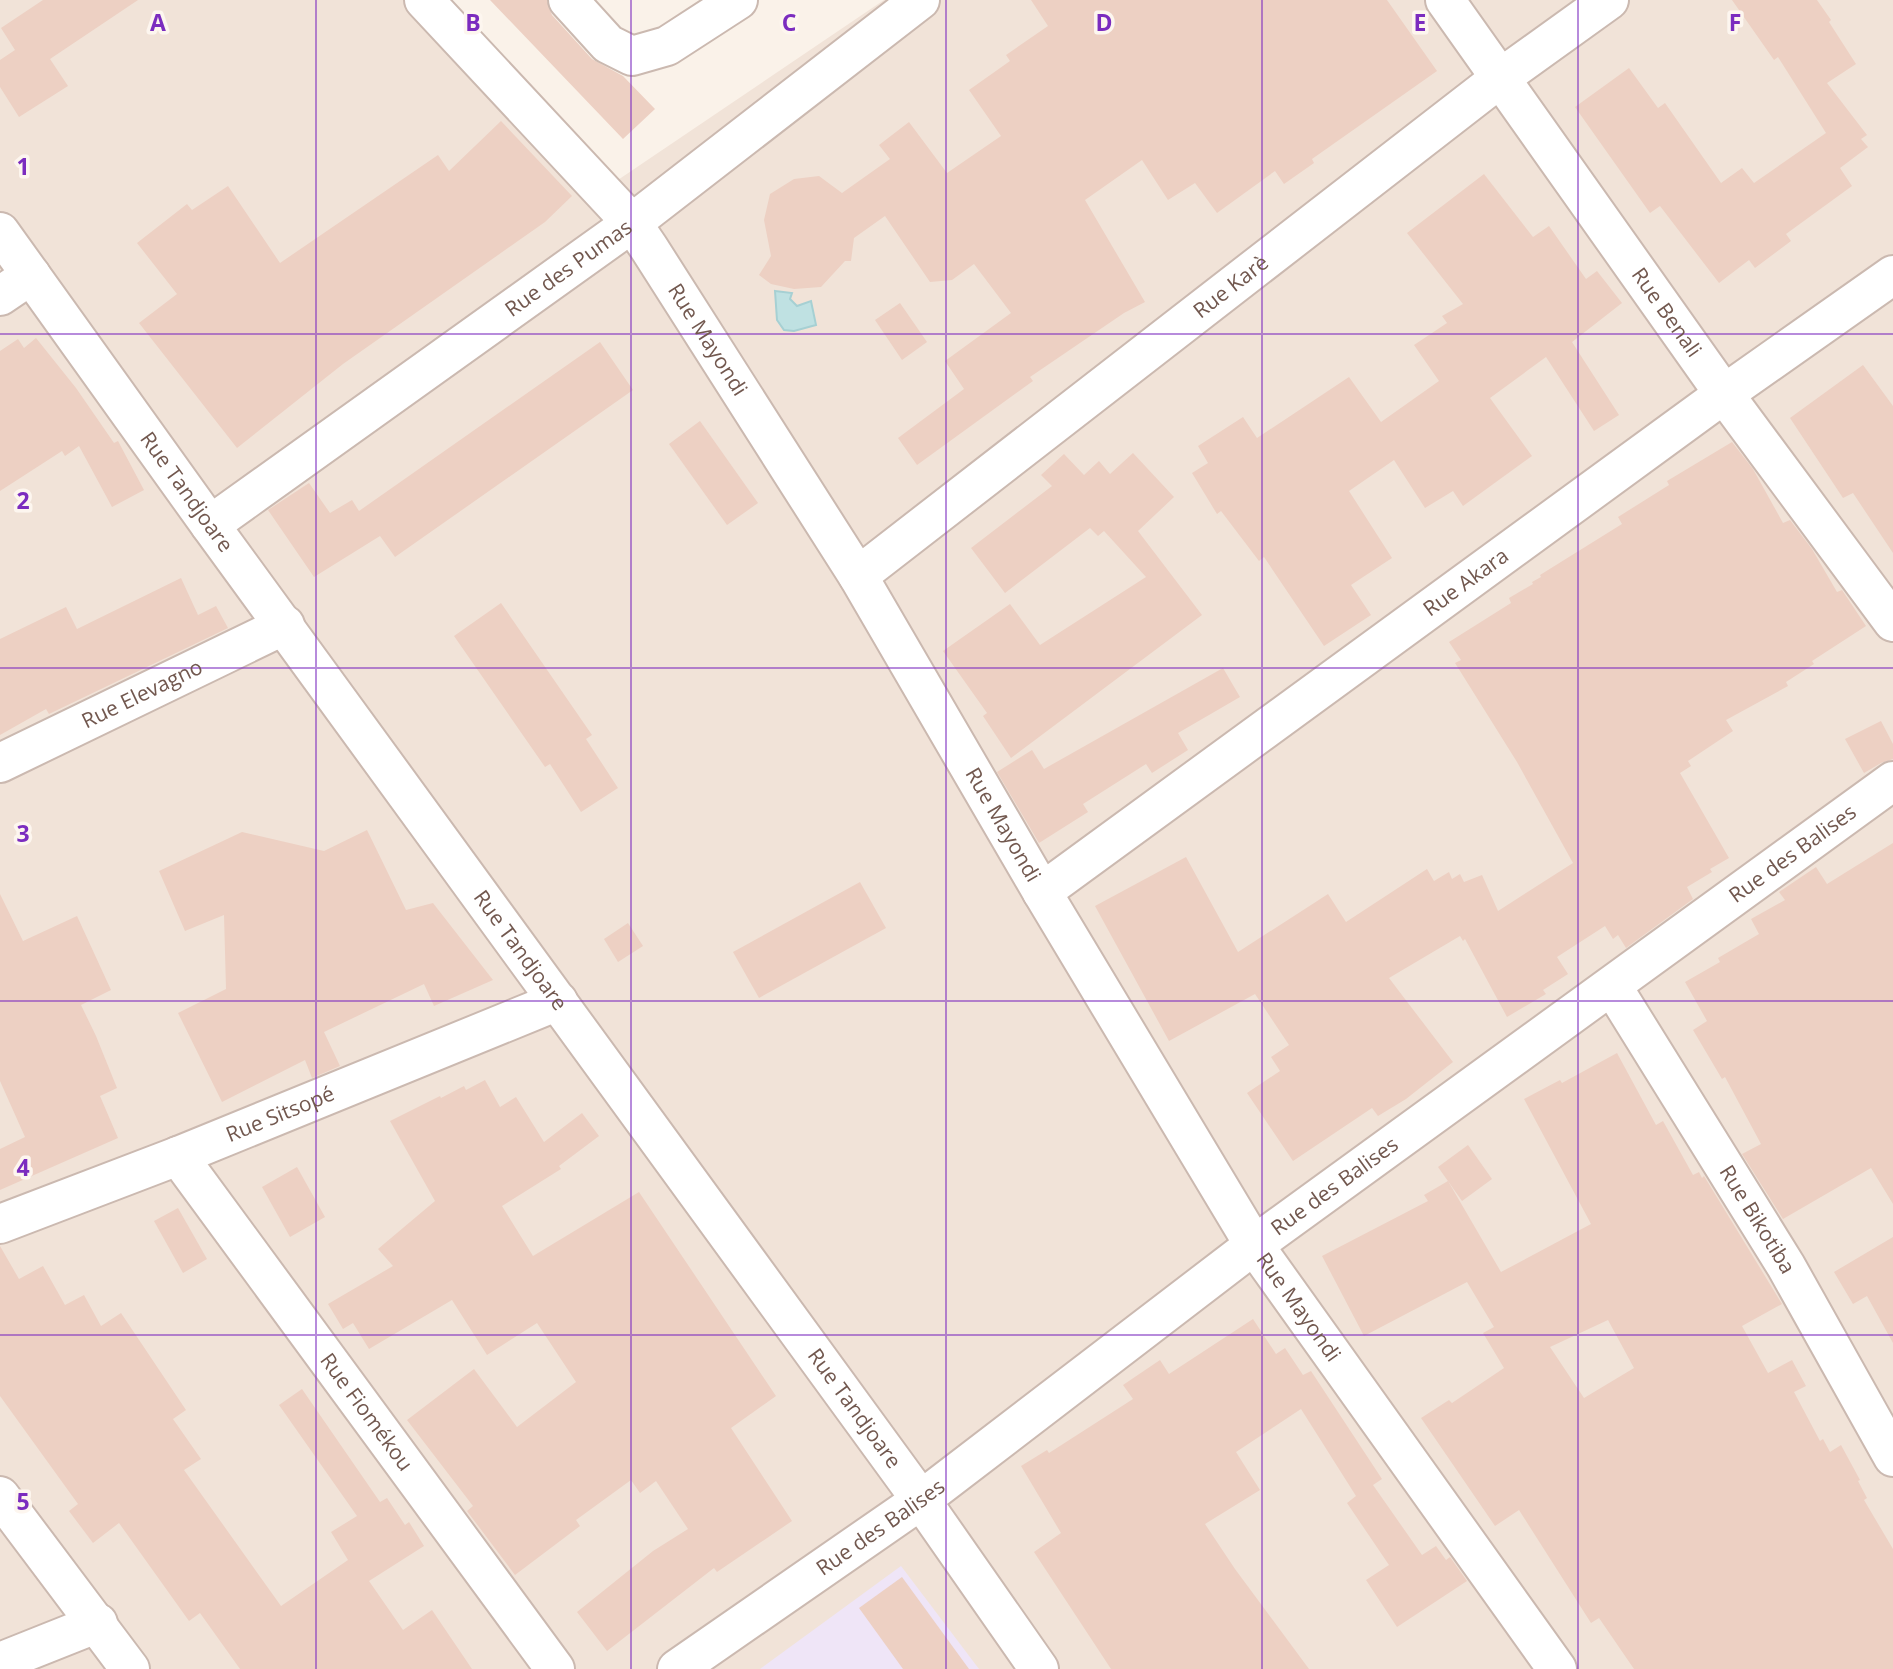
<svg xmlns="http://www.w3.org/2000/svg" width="1893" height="1669" font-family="'Open Sans',sans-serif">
  <rect width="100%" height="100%" fill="#faf2e9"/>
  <!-- residential -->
  <polygon fill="#f1e3d8" points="0,0 424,0 609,186 884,0 1893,0 1893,1669 0,1669"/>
  <!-- education -->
  <polygon fill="#efe5f7" points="901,1566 979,1669 760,1669"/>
  <!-- water -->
  <polygon fill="#bfe1e2" stroke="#a6d0d3" stroke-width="2" points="775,291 792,293 790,299 797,306 811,301 816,325 794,331 784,330 777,320"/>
  <!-- building -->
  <g fill="#edd0c3" fill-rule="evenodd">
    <polygon points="43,0 138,0 50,59 68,86 19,117 0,87 0,60 15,50 1,28"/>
    <polygon points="490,0 547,0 552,15 592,59 623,76 655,109 623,139"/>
    <polygon points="1031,0 1387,0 1437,71 1312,159 1314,163 1284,184 1275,171 1217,213 1195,183 1168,200 1142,160 1085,200 1145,302 1124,313 1030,377 1033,381 917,465 898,438 964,389 945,361 1011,313 974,264 952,280 930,282 885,216 854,238 851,261 845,261 821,287 794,289 771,284 759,275 771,256 764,220 770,194 794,179 819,176 842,193 890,159 879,145 909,122 947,173 1001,136 969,90 1010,61 1006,55 1048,26"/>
    <polygon points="1732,0 1817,0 1831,20 1829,22 1856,64 1827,83 1867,135 1861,139 1868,147 1840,168 1852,186 1786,234 1791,241 1755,268 1749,260 1719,283 1660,206 1650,213 1575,107 1629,68 1658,108 1665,103 1721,183 1742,168 1754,183 1826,133 1778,57 1774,60"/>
    <polygon points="501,121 572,196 545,222 343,364 237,448 139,323 177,294 137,243 187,204 192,210 228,186 280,263 438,155 449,171"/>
    <polygon points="1484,174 1533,237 1549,226 1586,279 1597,271 1622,303 1572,342 1619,415 1594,431 1546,357 1490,398 1532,456 1463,506 1453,491 1425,508 1394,460 1349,491 1392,558 1351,585 1371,615 1324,646 1264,557 1259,561 1221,511 1217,514 1192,473 1208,463 1198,446 1243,417 1257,438 1349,377 1381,422 1439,381 1414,345 1447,323 1442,316 1463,304 1407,233"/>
    <polygon points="900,303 927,342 902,360 875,320"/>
    <polygon points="36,338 76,388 114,443 118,441 144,490 112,507 79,446 65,456 62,451 0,491 0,351 18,339 24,348"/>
    <polygon points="600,342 633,390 395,557 380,536 314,577 268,510 309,483 330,513 352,500 359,511"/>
    <polygon points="1863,365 1893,406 1893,553 1853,493 1843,498 1790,418"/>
    <polygon points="700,421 758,503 727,525 669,444"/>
    <polygon points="1732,442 1753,469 1783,523 1790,520 1812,549 1837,592 1842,590 1866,626 1812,661 1814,664 1786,682 1788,686 1726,720 1733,731 1688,761 1691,766 1680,773 1729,858 1710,869 1712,872 1687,887 1693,899 1626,948 1618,935 1613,939 1605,926 1557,957 1568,974 1543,990 1546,994 1507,1017 1465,939 1463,941 1460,936 1389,978 1453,1062 1406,1099 1378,1116 1372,1108 1293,1161 1247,1093 1280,1071 1271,1057 1289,1045 1255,994 1169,1041 1095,906 1186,857 1238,952 1328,894 1346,922 1427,869 1434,881 1449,872 1452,879 1460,874 1464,882 1482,875 1498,911 1573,863 1517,762 1455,663 1461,660 1449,642 1511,603 1509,598 1533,584 1532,582 1541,577 1540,575 1622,524 1618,517 1669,485 1667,481"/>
    <polygon points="1133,453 1174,497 1138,531 1202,615 1011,758 983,716 987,713 943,651 1010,604 1040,645 1146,577 1104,531 1098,536 1090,528 1005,593 971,548 1052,486 1041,475 1064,454 1084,475 1099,461 1110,474"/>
    <polygon points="181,578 198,615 216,606 228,628 49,714 46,709 0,735 0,639 66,607 77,629"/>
    <polygon points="501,603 592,735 586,739 618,788 581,812 550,764 545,767 454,636"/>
    <polygon points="1223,668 1240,697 1178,733 1188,750 1152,773 1146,764 1083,804 1088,812 1039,843 997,772 1032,750 1044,769"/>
    <polygon points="1881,721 1893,744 1893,759 1881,763 1864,773 1845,739"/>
    <polygon points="367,830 406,910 433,903 493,980 434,1006 424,984 324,1032 340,1066 312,1078 305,1060 222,1102 178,1013 226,989 224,915 185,931 159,871 242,832 324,851"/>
    <polygon points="1893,843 1893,1204 1871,1168 1783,1219 1742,1154 1761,1144 1725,1077 1722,1079 1693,1030 1707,1021 1685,982 1720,962 1718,958 1759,934 1751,919 1785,900 1779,892 1816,867 1827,884"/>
    <polygon points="860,882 886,928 759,998 733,952"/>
    <polygon points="0,894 23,941 77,916 111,990 81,1005 96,1036 117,1088 100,1096 118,1138 0,1190 0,1149 25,1137 0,1081"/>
    <polygon points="628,923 643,946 618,962 604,939"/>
    <path d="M1617 1053 1656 1125 1663 1121 1693 1175 1699 1172 1702 1178 1704 1176 1782 1304 1742 1326 1768 1373 1792 1360 1806 1386 1794 1392 1820 1441 1823 1439 1830 1452 1841 1445 1860 1480 1858 1481 1867 1498 1864 1500 1893 1549V1669H1634L1599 1618 1591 1623 1519 1510 1495 1526 1421 1418 1449 1400 1452 1403 1504 1368 1483 1333 1494 1327 1467 1282 1364 1336 1322 1256 1428 1201 1424 1195 1448 1181 1501 1272 1591 1224 1524 1099 1560 1080 1562 1083ZM1608 1320 1634 1368 1584 1398 1550 1347Z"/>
    <polygon points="485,1080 500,1107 516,1097 544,1142 582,1113 599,1136 559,1166 561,1169 502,1206 533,1256 639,1192 776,1396 731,1428 792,1521 717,1572 714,1568 607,1651 577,1612 653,1551 688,1529 656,1481 640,1493 631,1480 576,1520 580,1526 515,1575 467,1511 473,1506 407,1420 474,1369 517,1427 576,1382 537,1323 487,1355 452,1300 369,1349 353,1323 343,1329 328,1304 393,1266 378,1249 435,1201 390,1121 440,1096 441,1098 464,1086 466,1090"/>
    <polygon points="1468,1145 1492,1179 1462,1201 1438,1167"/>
    <polygon points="297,1167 325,1217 290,1237 262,1187"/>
    <polygon points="178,1208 207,1259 183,1273 154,1221"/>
    <polygon points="1893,1237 1893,1343 1867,1296 1853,1304 1834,1272"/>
    <polygon points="0,1246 19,1279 43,1266 65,1305 84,1295 101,1326 121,1313 186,1410 173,1419 201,1459 184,1470 281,1606 348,1560 331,1532 357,1516 279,1405 302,1389 380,1502 387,1498 405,1525 409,1522 424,1546 369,1581 403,1630 432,1610 472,1669 240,1669 200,1613 189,1621 119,1523 93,1543 69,1511 78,1504 0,1396"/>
    <polygon points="1253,1319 1276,1354 1285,1348 1303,1375 1311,1371 1382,1479 1373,1485 1422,1555 1436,1546 1446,1560 1450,1557 1467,1581 1397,1627 1366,1580 1389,1565 1347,1503 1356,1496 1301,1409 1236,1452 1260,1490 1205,1524 1235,1569 1309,1669 1111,1669 1034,1552 1061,1533 1021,1466 1047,1450 1049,1453 1133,1399 1123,1385 1160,1360 1169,1374"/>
    <polygon points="902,1577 969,1669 903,1669 859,1608"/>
  </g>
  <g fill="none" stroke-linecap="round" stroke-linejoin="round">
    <defs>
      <g id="minor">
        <path id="s1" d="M424 0 632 223 649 248 858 576 1042 892 1254 1245 1557 1669"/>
        <polyline points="568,0 608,44 632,56 667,46 738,0"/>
        <path id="s2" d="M1445 0 1724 394 1893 622"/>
        <path id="s3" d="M0 232 210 525 921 1500 1039 1669"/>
        <polyline points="0,296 31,275"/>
        <path id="s4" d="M210 525 632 223 920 0"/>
        <path id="s5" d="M858 576 1499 79 1609 0"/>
        <path id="s6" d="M0 763 285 625"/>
        <path id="s7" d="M1042 892 1724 394 1893 275"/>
        <path id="s8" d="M1612 986 1786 1266 1893 1457"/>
        <path id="s9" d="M178 1156 555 1669"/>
        <path id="s10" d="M0 1224 178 1156 558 1001"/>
        <polyline points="0,1496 130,1669"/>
        <polyline points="0,1662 98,1623"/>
        <path id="s11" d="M677 1669 921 1500 1254 1245 1893 781"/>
      </g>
    </defs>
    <!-- minor casing -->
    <use href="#minor" stroke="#cbb9b0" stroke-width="42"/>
    <!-- minor -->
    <use href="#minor" stroke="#fff" stroke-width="38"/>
  </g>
  <!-- grid -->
  <path fill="none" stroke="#7b2cbf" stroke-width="2" stroke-opacity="0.55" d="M316 0V1669M631 0V1669M946 0V1669M1262 0V1669M1578 0V1669M0 334H1893M0 668H1893M0 1001H1893M0 1335H1893"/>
  <g text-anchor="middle" stroke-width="7" stroke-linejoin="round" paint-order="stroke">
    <!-- street labels -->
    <g font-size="21" fill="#72584f" stroke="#fdf6ef">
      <text dy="7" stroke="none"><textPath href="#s4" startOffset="441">Rue des Pumas</textPath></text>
      <text dy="7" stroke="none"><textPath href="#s5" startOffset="472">Rue Karè</textPath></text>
      <text dy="7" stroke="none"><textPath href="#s2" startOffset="383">Rue Benali</textPath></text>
      <text dy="7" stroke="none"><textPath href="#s1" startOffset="444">Rue Mayondi</textPath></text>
      <text dy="7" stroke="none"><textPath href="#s3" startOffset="320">Rue Tandjoare</textPath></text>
      <text dy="7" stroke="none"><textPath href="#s7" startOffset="525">Rue Akara</textPath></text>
      <text dy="7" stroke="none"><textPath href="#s6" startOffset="158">Rue Elevagno</textPath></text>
      <text dy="7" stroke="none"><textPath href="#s1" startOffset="1012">Rue Mayondi</textPath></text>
      <text dy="7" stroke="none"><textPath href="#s11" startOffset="1382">Rue des Balises</textPath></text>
      <text dy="7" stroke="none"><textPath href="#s3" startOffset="887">Rue Tandjoare</textPath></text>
      <text dy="7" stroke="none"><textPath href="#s10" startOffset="301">Rue Sitsopé</textPath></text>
      <text dy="7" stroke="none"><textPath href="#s11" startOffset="816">Rue des Balises</textPath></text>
      <text dy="7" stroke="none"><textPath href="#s8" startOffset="275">Rue Bikotiba</textPath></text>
      <text dy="7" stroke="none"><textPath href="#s1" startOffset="1578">Rue Mayondi</textPath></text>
      <text dy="7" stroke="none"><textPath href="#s3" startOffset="1454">Rue Tandjoare</textPath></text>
      <text dy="7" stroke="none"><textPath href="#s9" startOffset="318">Rue Fiomékou</textPath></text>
      <text dy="7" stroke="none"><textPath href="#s11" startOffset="248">Rue des Balises</textPath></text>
    </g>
  </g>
  <g font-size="23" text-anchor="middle" font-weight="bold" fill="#7b2cbf" stroke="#fdf6ef" stroke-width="7" stroke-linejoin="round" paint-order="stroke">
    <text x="158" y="31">A</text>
    <text x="473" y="31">B</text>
    <text x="789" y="31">C</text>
    <text x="1104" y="31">D</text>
    <text x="1420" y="31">E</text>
    <text x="1735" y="31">F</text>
    <text x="23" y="175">1</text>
    <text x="23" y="509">2</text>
    <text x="23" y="842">3</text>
    <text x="23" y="1176">4</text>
    <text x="23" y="1510">5</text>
  </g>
</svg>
